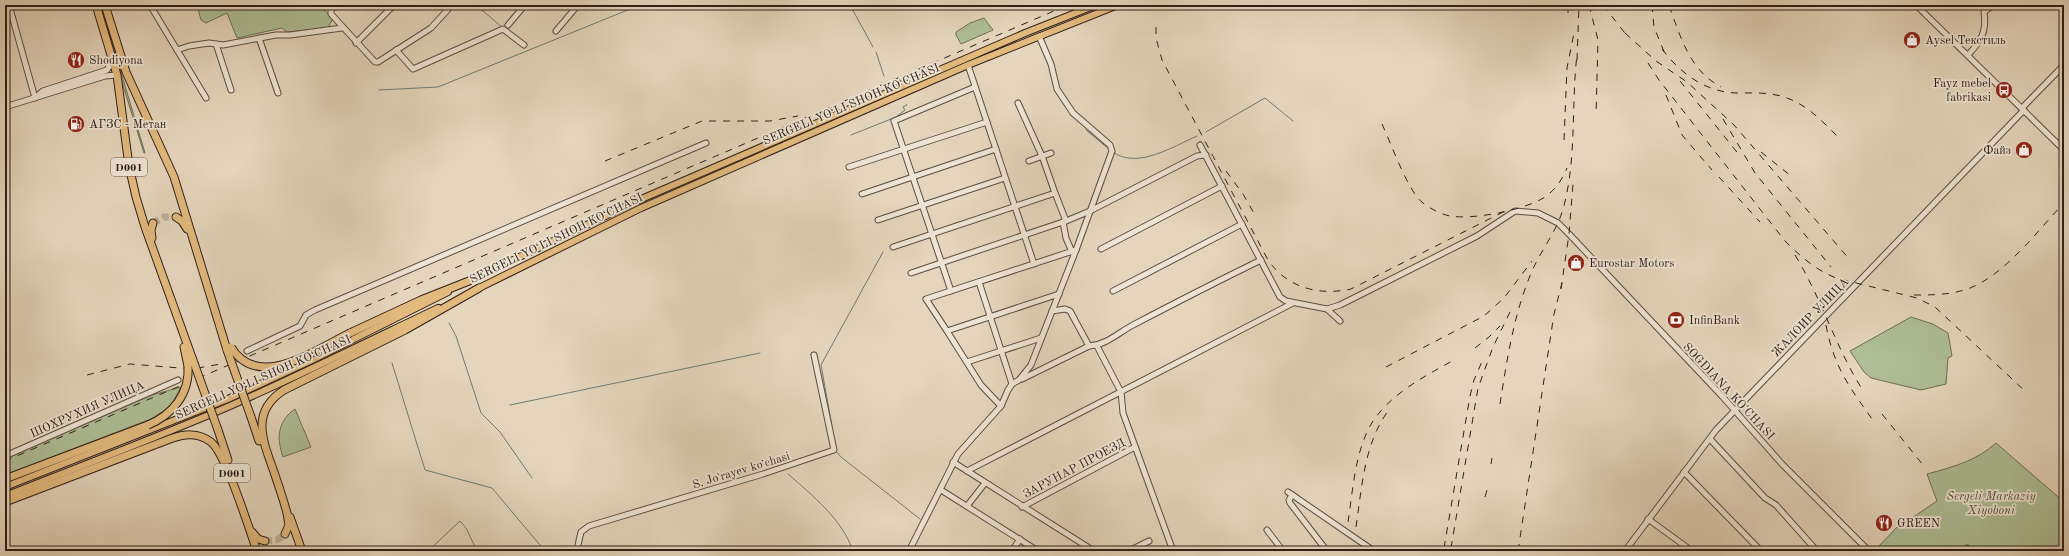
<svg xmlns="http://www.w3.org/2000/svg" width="2069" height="556" font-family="'Old Standard TT',serif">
  <rect width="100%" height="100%" fill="#e5d5bc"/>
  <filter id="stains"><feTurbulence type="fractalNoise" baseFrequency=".005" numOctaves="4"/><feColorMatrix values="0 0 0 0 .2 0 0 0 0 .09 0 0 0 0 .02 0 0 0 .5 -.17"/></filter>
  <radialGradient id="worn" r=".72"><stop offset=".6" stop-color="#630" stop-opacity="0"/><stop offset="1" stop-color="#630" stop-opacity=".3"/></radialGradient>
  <!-- green -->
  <g fill="#aebe96" stroke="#6e6e57">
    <polygon points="98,5 101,5 145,153 144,153"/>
    <polygon points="197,5 318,5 333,18 328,28 287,32 282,28 237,38 227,13 206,23 201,20"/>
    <polygon points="984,18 993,30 961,44 956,35 956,32 970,23"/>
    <polygon points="1911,317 1933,324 1948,333 1952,356 1948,358 1946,384 1921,390 1871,378 1864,372 1850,351"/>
    <polygon points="181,387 170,407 151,419 5,475 5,458 152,395"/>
    <path d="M295 409 311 447 283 457C276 437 278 421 295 409Z"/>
    <path d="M1996 443 2064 502V545L2057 551C2046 551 2022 548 2014 551L1962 549 1883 551 1879 546 1901 523 1906 522 1937 501 1927 474C1953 467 1976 461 1996 443Z"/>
  </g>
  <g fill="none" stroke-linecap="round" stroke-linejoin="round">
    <!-- stream -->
    <g stroke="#6c7b73" stroke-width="1">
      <polyline points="476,5 503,28"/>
      <polyline points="850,5 873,47"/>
      <polyline points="876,52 884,76"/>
      <polyline points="379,90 438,87 640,5"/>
      <polyline points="1086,130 1109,149"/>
      <polyline points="1206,132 1265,98 1293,121"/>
      <polyline points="851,135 896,117 905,110 903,107 907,105 906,104"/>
      <path d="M1113 152C1137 170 1174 146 1197 136"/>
      <polyline points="449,323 456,336 481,413 500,432 532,478"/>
      <polyline points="392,363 425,470 492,488 545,551"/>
      <polyline points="510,405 760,353"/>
      <polyline points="832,426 821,365 883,252"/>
      <polyline points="836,451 841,457 920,519"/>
      <path d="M788 474C813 496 842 519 853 551"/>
      <polyline points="428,551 460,521 466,528 477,551"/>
    </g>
    <!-- highway-tunnel -->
    <g stroke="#c0b09b" stroke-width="7" stroke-dasharray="7 3.5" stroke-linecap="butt">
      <polyline points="153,223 164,217 176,217"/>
      <polyline points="265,541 277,540 285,534"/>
    </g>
    <defs>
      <g id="minor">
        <polyline points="9,5 35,98"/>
        <polyline points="150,5 206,98"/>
        <polyline points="336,5 331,10 331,14 375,62 378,62 431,28 452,5"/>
        <polyline points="1916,5 2064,150"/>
        <polyline points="508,25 525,5"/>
        <polyline points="556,31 578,5"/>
        <polyline points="259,38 278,93"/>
        <polyline points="356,43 394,5"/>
        <polyline points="216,44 231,90"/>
        <polyline points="177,50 189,46 209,43 223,45 276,35 290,35 342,28"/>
        <polyline points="396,50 413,69 503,29 524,45"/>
        <path d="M1968 55C1981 41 1987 32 1984 12L1993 5"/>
        <polyline points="968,65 1034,264"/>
        <polyline points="36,97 43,91 107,70 112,61"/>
        <polyline points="5,107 105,76 117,75"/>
        <polyline points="2022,108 2064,65"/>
        <polyline points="1200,145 1280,297 1286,301 1327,309 1340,321"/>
        <polyline points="1029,161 1051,153"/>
        <polyline points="849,167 987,122"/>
        <polyline points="1055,193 1066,221"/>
        <polyline points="862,194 996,149"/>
        <polyline points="878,220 1005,178"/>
        <polyline points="1063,222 1066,238 1072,252"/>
        <polyline points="893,247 1055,193 1042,156 1018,103"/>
        <polyline points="1101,249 1222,186"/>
        <polyline points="911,273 1066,221 1090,211 1197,156 1206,155"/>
        <polyline points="979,282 1012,384"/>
        <polyline points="951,291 894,121 975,87"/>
        <polyline points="1113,291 1242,224"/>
        <polyline points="1327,309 1340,305 1477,236 1515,211 1538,213 1558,223 1569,234 1722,396 1782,464 1869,551"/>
        <polyline points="1052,311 1065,309 1070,311 1089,346"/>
        <polyline points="947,331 926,299 1076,250"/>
        <polyline points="1097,346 1121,392 1123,413 1173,551"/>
        <polyline points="247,351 300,326 306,315 315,310 706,143"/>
        <polyline points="967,362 1041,338"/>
        <path d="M1022 379 1089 346C1106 345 1118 333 1133 325 1175 303 1218 281 1261 260"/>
        <polyline points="1001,406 981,385 947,331 1059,294"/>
        <polyline points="1710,439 1765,498 1776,505 1817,551"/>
        <polyline points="5,456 178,380"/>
        <polyline points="953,462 1094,551"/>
        <polyline points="967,471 1293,303"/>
        <polyline points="1684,472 1761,551"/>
        <polyline points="941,490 1038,551"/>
        <polyline points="1288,492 1374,551"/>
        <polyline points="1292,495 1289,500 1290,503 1327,551"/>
        <polyline points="967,506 985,483"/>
        <polyline points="1022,507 1135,447"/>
        <polyline points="1648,519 1692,551"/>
        <polyline points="1267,530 1283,551"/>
        <polyline points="911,547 918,551"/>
        <polyline points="578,551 578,545 581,532 589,526 763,474 834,450 814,355"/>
        <polyline points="909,551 958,454 1001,406 1008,390 1012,384 1019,380 1031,365 1076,250 1112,151 1110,145 1073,113 1057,89 1051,64 1039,36"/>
        <polyline points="1012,551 1020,539"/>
        <polyline points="1129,551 1149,541"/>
        <polyline points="1625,551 1716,430 2024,110"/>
        <polyline points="1967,551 1967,548"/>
      </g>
      <g id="major">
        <polyline points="471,280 639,200 1025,33 1096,5"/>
        <polyline points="475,290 641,208 968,65 1118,5"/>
        <polyline points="5,487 228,399 312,360 448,292"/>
        <path d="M5 496C80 466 156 438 230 406 300 375 369 341 438 308"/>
      </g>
      <g id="highway">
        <polyline points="96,5 117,75 129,166 136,197 145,227 194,363"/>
        <polyline points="105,5 126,72 174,177 227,350"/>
        <polyline points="176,217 182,221 187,229"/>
        <polyline points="152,238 151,230 153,223"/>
        <polyline points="350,333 421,300 474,279"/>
        <polyline points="184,347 188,366"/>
        <polyline points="251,417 259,441"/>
        <polyline points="218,430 228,460"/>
        <polyline points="5,479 148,425"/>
        <path d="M5 502 170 439C184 434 198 432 211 442 226 454 249 529 257 551"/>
        <polyline points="290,517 302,551"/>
        <polyline points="252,532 258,539 265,541"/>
        <path d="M285 534 289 525 287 513C283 498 278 484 273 469 262 439 251 411 284 390L405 330 479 288"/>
      </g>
    </defs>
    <!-- minor casing -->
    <use href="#minor" stroke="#5c4c41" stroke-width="7"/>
    <!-- major casing -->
    <use href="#major" stroke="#2e1e18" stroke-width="8"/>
    <!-- highway casing -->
    <use href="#highway" stroke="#2e1e18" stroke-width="9"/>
    <!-- minor -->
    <use href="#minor" stroke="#eee4d3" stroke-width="5"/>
    <!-- major -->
    <use href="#major" stroke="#e2ba7e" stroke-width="6"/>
    <!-- highway -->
    <use href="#highway" stroke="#e2ba7e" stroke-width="7"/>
    <!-- rail -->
    <g stroke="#2e1e18" stroke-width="1" stroke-dasharray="7 7" stroke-linecap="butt">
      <polyline points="1589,5 1598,40 1596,114"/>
      <polyline points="1603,5 1628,37"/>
      <polyline points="1652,5 1654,27 1665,54"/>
      <path d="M1669 6C1681 37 1689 70 1721 87"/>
      <polyline points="1568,13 1568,5"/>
      <path d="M1156 27V38L1162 60 1268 260C1287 288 1319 296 1351 289L1509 209"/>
      <polyline points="1625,33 1656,61 1687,82 1734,125 1850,260"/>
      <path d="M1662 49C1680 73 1705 92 1736 93 1752 93 1769 92 1784 97 1807 104 1824 123 1840 139"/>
      <polyline points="1577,60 1579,5"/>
      <path d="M1648 63 1659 80 1785 241C1801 257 1816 270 1836 278L1917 298 1935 307 2026 392"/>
      <polyline points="1680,81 1740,156"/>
      <polyline points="1666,95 1682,135 1712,170"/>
      <polyline points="1723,119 1755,173 1831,267"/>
      <path d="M1382 124C1391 143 1408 192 1423 203 1431 209 1440 214 1450 216 1474 220 1525 210 1545 197 1556 189 1562 180 1567 168"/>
      <polyline points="1564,140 1567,68 1574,33"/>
      <polyline points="1761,152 1791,176"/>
      <polyline points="605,161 702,121 770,121 798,116"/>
      <polyline points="1226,171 1243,194 1255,215"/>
      <polyline points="1719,177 1760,222"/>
      <path d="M1795 255C1822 299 1836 349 1864 392"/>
      <polyline points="1561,289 1569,234 1573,184"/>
      <path d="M1914 295C1933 295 1952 295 1970 288 2004 275 2036 233 2061 206"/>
      <path d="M1826 325C1834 368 1850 388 1875 423"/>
      <polyline points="1475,348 1489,337 1500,326"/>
      <polyline points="1386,367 1484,316 1504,298 1532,261"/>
      <polyline points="87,375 130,364 192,369 221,364"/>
      <path d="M1500 404C1507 359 1514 313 1532 271 1541 250 1557 231 1563 209 1577 160 1571 105 1577 55"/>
      <polyline points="1882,414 1923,465"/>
      <polyline points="5,461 1068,5"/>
      <polyline points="1491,464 1492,458"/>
      <polyline points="1485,497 1487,490"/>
      <path d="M1348 522C1353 490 1355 449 1373 421 1392 393 1425 376 1454 360"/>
      <path d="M1356 527C1362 487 1364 444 1388 411"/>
      <polyline points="1444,548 1470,396 1474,380 1484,357"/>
      <polyline points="1451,548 1478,388 1493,347 1512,308"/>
      <polyline points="1518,551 1554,314 1562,283"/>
    </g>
    <defs>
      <g id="highway-bridge">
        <path d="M231 347C258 392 317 349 350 333"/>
        <polyline points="227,350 251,417"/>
        <polyline points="194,363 218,430"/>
        <path d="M148 425C172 415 190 394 188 366"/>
      </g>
    </defs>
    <!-- highway-bridge casing -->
    <use href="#highway-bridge" stroke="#2e1e18" stroke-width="9" stroke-linecap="butt"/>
    <!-- highway-bridge -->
    <use href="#highway-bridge" stroke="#e2ba7e" stroke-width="7"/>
  </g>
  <!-- icons -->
  <defs>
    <symbol id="shop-disc" viewBox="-11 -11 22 22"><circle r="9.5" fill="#8f2418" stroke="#eee4d3"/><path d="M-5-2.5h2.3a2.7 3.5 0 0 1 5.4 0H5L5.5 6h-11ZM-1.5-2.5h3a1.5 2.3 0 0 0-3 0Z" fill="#fff"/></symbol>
    <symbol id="restaurant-disc" viewBox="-11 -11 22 22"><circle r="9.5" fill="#8f2418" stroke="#eee4d3"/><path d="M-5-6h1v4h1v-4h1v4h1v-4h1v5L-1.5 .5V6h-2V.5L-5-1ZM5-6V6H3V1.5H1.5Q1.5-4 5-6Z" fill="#fff"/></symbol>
    <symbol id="bus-disc" viewBox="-11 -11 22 22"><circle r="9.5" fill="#8f2418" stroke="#eee4d3"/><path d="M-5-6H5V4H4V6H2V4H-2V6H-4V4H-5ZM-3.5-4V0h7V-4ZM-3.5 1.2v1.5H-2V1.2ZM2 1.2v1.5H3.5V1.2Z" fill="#fff"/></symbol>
    <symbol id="fuel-disc" viewBox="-11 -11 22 22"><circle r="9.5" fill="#8f2418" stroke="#eee4d3"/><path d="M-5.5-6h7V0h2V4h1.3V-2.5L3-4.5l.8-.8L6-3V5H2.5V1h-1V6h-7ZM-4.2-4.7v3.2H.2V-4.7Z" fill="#fff"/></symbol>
    <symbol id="bank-disc" viewBox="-11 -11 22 22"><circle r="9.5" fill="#8f2418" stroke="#eee4d3"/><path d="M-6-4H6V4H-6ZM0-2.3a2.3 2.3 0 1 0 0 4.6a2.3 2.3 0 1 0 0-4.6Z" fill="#fff"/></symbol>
  </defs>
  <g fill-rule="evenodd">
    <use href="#shop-disc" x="1902" y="30" width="20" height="20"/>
    <use href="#restaurant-disc" x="66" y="50" width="20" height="20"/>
    <use href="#bus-disc" x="1994" y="80" width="20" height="20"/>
    <use href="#fuel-disc" x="66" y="114" width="20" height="20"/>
    <use href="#shop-disc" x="2014" y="140" width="20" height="20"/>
    <use href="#shop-disc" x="1566" y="253" width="20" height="20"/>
    <use href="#bank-disc" x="1666" y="310" width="20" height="20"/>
    <use href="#restaurant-disc" x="1874" y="513" width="20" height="20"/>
  </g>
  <g text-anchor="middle" stroke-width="3.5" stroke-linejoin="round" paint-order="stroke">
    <!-- shield labels -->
    <g fill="#eee4d3" stroke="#685950" stroke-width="1">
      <rect x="111" y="158" width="36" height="18" rx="3"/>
      <rect x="214" y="464" width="36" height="18" rx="3"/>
    </g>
    <g font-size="11" font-weight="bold" fill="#2e1e18">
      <text x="129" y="171">D001</text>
      <text x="232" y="477">D001</text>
    </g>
    <!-- poi labels -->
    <g font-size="12" fill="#2e1e18" stroke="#eee4d3" text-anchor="start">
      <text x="1925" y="44">Aysel Текстиль</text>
      <text x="89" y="64">Shodiyona</text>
      <text x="1991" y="87" text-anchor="end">Fayz mebel<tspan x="1991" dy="14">fabrikasi</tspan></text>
      <text x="89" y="128">АГЗС - Метан</text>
      <text x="2011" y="154" text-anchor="end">Файз</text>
      <text x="1589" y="267">Eurostar Motors</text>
      <text x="1689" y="324">InfinBank</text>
      <text x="1897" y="527">GREEN</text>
    </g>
    <!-- street labels -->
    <g font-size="12" fill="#2e1e18" stroke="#eee4d3">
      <text transform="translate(851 104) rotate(-23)" y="4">SERGELI YO‘LI SHOH KO‘CHASI</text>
      <text transform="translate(556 238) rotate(-26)" y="4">SERGELI YO‘LI SHOH KO‘CHASI</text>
      <text transform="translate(1810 317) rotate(-46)" y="4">ЖАЛОИР УЛИЦА</text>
      <text transform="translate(263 377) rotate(-24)" y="4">SERGELI YO‘LI SHOH KO‘CHASI</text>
      <text transform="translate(1729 391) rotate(47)" y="4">SOGDIANA KO'CHASI</text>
      <text transform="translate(87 409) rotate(-24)" y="4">ШОХРУХИЯ УЛИЦА</text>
      <text transform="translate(1074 468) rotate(-28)" y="4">ЗАРУНАР ПРОЕЗД</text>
      <text transform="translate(741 470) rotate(-17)" y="4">S. Joʻrayev koʻchasi</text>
    </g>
    <!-- park labels -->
    <g font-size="12" font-style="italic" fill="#544e3e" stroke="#eee4d3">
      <text x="1991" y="500">Sergeli Markaziy<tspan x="1991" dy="14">Xiyoboni</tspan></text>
    </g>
  </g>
  <!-- margin -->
  <rect width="2069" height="556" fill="none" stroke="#e5d5bc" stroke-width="20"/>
  <rect x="6" y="6" width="2057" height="544" fill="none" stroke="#2e1e18" stroke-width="2"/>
  <rect x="10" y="10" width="2049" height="536" fill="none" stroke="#2e1e18"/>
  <rect width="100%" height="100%" filter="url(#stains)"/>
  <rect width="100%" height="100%" fill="url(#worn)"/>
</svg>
